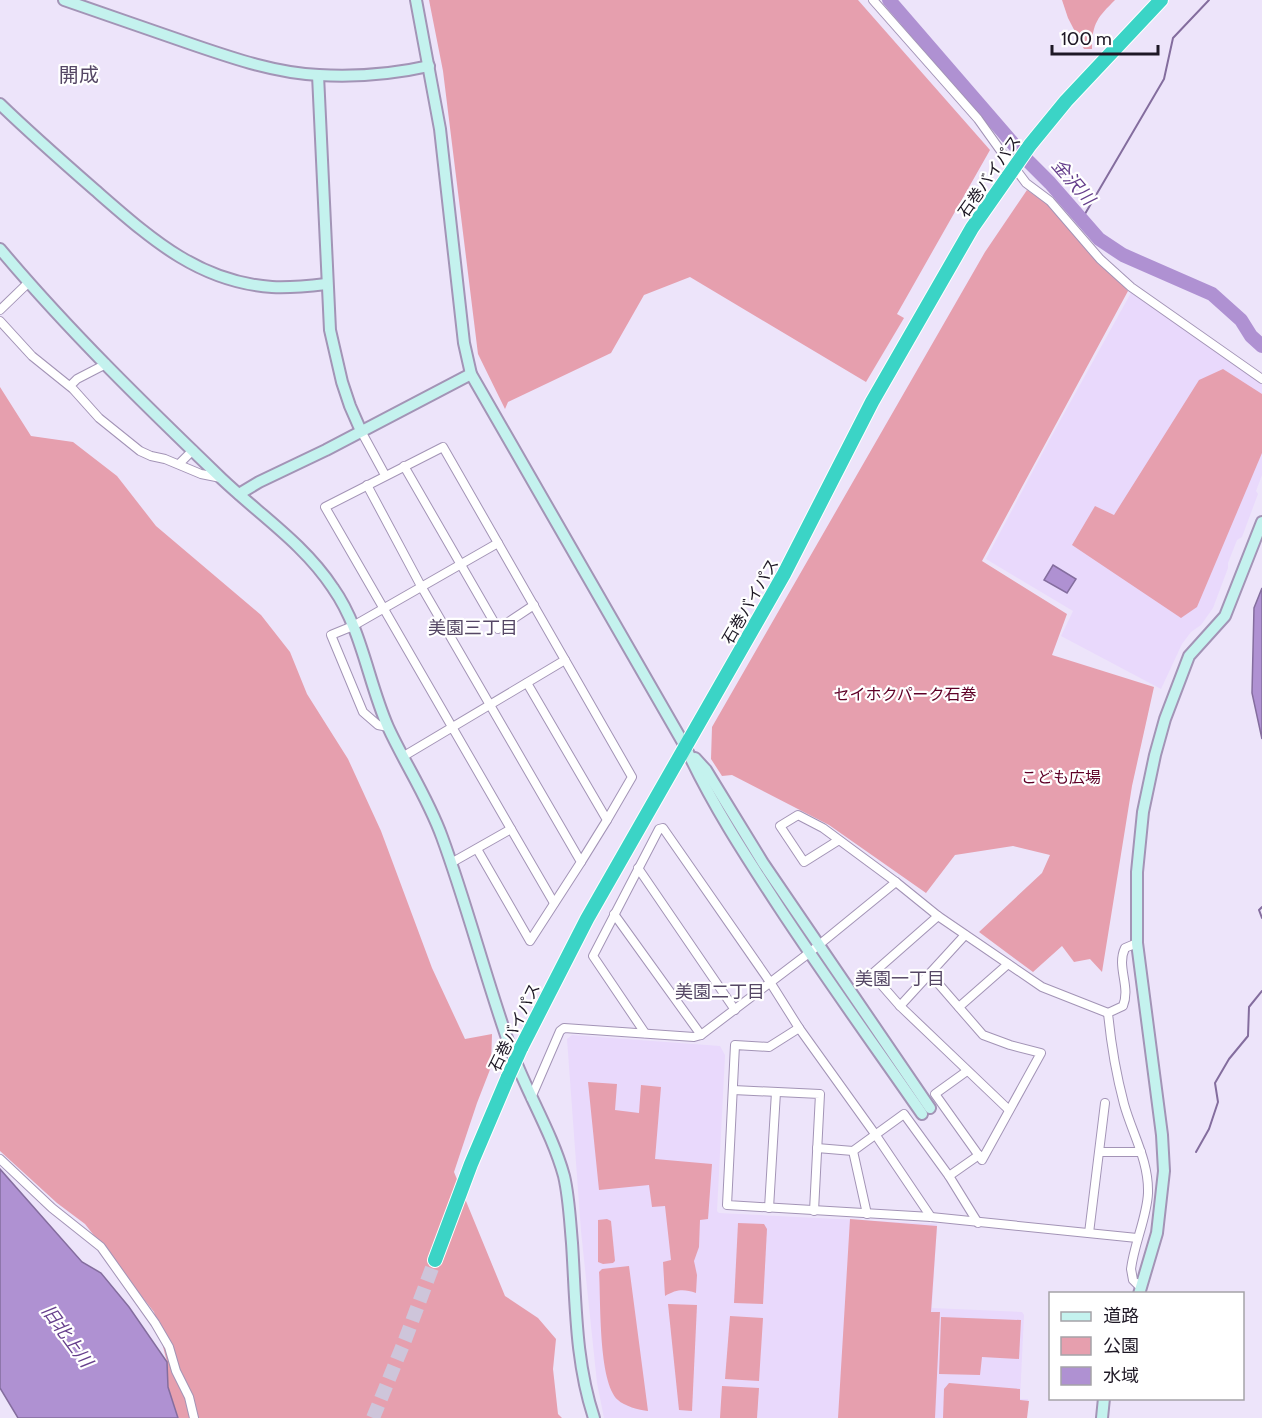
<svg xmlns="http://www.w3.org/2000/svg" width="1262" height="1418" font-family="Cabin,'Noto Sans JP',sans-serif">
  <rect width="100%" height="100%" fill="#ede4fa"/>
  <!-- built -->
  <g fill="#e9d9fc">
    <polygon points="1132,291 1262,383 1262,475 1256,491 1258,494 1242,537 1237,540 1228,563 1228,568 1213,608 1201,625 1191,632 1182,644 1161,689 1061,636 1073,611 986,559 1050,439"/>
    <polygon points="572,1035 720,1046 725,1055 717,1211 719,1213 937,1224 932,1308 1022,1312 1024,1315 1020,1399 1028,1399 1027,1418 604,1418 597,1383 581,1231 567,1039"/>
  </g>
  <!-- green -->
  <g fill="#e69fae">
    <polygon points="429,0 858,0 990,150 897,314 904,318 866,382 690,277 644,295 611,353 508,402 505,409 478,354 443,71"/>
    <path d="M1062 0H1115C1098 17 1092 23 1092 49H1084L1068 18Z"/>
    <polygon points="1027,190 1046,203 1128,291 982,561 1067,614 1052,655 1154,687 1132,786 1102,972 1090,959 1074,962 1062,946 1033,972 979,932 1042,873 1050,855 1013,846 955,855 926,893 829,825 732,775 722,776 711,759 712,727 985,252"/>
    <polygon points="1223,369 1262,394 1262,453 1197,607 1181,618 1072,545 1095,506 1114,515 1199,380"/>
    <polygon points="0,387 31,436 73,442 117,476 156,526 261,615 290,652 307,694 348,759 381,831 432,968 465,1039 492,1034 491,1067 477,1103 454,1172 505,1296 538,1318 556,1339 553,1369 558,1414 562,1418 178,1418 168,1387 167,1362 154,1312 85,1224 57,1203 0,1151"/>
    <path d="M588 1082 617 1084 615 1110 639 1113 641 1085 661 1087 655 1159 712 1164 708 1219 700 1220 699 1247 694 1261 697 1275 696 1293C684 1289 677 1289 665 1296L663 1262 671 1260 665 1206 652 1207 649 1185 599 1190Z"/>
    <polygon points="607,1219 611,1221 615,1261 613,1263 603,1264 598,1262 598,1220"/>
    <polygon points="850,1219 937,1226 931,1312 940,1312 935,1418 838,1418"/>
    <polygon points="738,1223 764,1224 767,1229 763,1304 734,1303"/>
    <path d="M629 1266 648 1411C639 1410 624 1406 618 1400 598 1382 601 1301 599 1272L602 1269Z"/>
    <polygon points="668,1304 697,1305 692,1411 679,1410"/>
    <polygon points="730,1316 763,1318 759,1381 725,1379"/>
    <polygon points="941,1317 1021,1320 1019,1359 982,1357 980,1375 939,1374"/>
    <polygon points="949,1383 1020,1389 1020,1400 1029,1401 1027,1418 943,1418 944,1389"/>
    <polygon points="722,1386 759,1388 757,1418 720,1418"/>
  </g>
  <!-- water -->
  <g fill="#af91d2" stroke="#846d9e" stroke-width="1.5">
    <polygon points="1053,565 1076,579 1067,593 1044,580"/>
    <polygon points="1262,588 1262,739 1252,693 1254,608"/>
    <polygon points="0,1169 82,1262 101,1273 129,1307 167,1362 168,1387 178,1418 18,1418 0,1388"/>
  </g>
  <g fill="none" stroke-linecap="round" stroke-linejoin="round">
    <!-- stream -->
    <g stroke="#846d9e" stroke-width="2">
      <polyline points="1082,219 1164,79 1173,38 1209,0"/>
      <polyline points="1262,907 1259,910 1262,918"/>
      <polyline points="1196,1152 1209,1129 1218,1102 1215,1083 1229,1059 1248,1036 1249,1007 1262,991"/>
    </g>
    <!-- river -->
    <polyline stroke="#af91d2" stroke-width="14" points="889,0 1029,162 1050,183 1099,239 1123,255 1212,294 1241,320 1251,336 1262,346"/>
    <!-- highway-tunnel -->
    <polyline stroke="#cec5da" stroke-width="14" stroke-dasharray="14 7" stroke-linecap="butt" points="373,1418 405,1340 435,1260"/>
    <defs>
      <g id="street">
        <polyline points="873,0 978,119 1008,161"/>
        <polyline points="1014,167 1026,183 1050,201 1100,259 1131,287 1262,379"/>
        <polyline points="0,310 29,282"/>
        <polyline points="0,321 32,356 73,389 99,418 140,451 151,456 165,459 201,474 221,478"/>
        <polyline points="70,386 77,379 106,364"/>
        <polyline points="361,431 385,475"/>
        <polyline points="179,464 193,450"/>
        <polyline points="404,466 498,629 534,605"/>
        <polyline points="367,485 421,586 581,862 530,941 477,849"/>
        <polyline points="565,660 632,777 607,820"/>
        <polyline points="527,683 607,820 581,862"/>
        <polyline points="388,727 378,725 363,712 331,635 353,626 498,543"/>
        <polyline points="404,756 565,660 443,447 325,507 511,829 451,863"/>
        <polyline points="511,829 554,903"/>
        <polyline points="839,840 804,862 780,826 798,815 823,828 896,882"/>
        <polyline points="638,868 735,1010"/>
        <polyline points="614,914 701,1035"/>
        <polyline points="938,916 872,974 900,1006 1009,1110"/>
        <path d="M1137 943 1125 948C1116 967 1131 986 1123 1006L1108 1013C1111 1044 1116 1074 1124 1104 1132 1133 1149 1161 1148 1193 1147 1217 1134 1244 1131 1269L1133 1280 1141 1288"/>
        <polyline points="930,974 983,1035 1010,1045 1041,1053 982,1160 935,1094 967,1071"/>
        <polyline points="900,1006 965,935"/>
        <polyline points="959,1007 1008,964"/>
        <polyline points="799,1028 769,1047 735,1045 727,1205 931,1217 1137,1238"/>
        <polyline points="645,1033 593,956 659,829 663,828 770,982 799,1028 875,1134 931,1217"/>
        <polyline points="733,1090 820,1094 814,1211"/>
        <polyline points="531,1098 560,1031 564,1028 694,1037 701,1035 809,953 896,882 938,916 1042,987 1108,1013"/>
        <polyline points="817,1148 853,1151"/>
        <polyline points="1101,1152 1141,1152"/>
        <polyline points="0,1159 52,1208 101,1247 155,1323 169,1347 176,1371 189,1397 194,1418"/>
        <polyline points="949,1176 979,1155"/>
        <polyline points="769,1208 776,1092"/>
        <polyline points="867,1214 853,1151 904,1114 949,1176 978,1223"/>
        <polyline points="1089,1233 1105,1103"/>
      </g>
      <g id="secondary">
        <path d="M64 0C107 15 151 30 194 45 235 59 276 73 319 75 356 77 394 74 429 66"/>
        <path d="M416 0 440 129 464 343 471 374 685 746C711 803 745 855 779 907 825 977 874 1045 922 1114"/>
        <polyline points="318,75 330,330 342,382 350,406 361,431"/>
        <path d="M0 104C31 134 63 162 95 190 148 236 197 282 272 287 290 288 309 286 326 284"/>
        <path d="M0 249C68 330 145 405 222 479 260 515 304 544 333 588 362 629 368 682 388 727 405 764 428 798 442 837 467 905 485 976 509 1044 524 1088 552 1132 564 1176 569 1197 570 1221 572 1243 576 1303 575 1361 594 1418"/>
        <polyline points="239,494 259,482 326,450 471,374"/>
        <polyline points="695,758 706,770 763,863 930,1108"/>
        <polyline points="1139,1294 1157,1233 1164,1171 1162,1135 1137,943 1137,872 1143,812 1155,755 1165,719 1189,656 1225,616 1262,522"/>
        <polyline points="1102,1418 1104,1398"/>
      </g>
      <g id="highway">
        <polyline points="521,1048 587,919 784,574 872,402 972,228 1030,145 1066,101 1161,0"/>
        <polyline points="435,1260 471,1164 508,1077"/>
      </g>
    </defs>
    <!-- street casing -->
    <use href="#street" stroke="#a394b6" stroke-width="10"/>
    <!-- secondary casing -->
    <use href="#secondary" stroke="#a394b6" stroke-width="14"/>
    <!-- highway casing -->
    <use href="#highway" stroke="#fff" stroke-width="16"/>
    <!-- street -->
    <use href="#street" stroke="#fff" stroke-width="8"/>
    <!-- secondary -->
    <use href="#secondary" stroke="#c4f2ee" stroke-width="10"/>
    <!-- highway -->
    <use href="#highway" stroke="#3bd4c6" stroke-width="14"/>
    <defs>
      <polyline id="highway-bridge" points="508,1077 521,1048"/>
    </defs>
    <!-- highway-bridge casing -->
    <use href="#highway-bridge" stroke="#fff" stroke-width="16" stroke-linecap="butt"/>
    <!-- highway-bridge -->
    <use href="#highway-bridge" stroke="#3bd4c6" stroke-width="14"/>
  </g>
  <g text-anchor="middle" stroke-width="4.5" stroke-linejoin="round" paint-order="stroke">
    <!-- street labels -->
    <g font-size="16" fill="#1e1825" stroke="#fff">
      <text transform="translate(989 176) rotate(-55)" y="6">石巻バイパス</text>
      <text transform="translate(750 601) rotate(-60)" y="6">石巻バイパス</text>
      <text transform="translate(514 1027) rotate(-64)" y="6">石巻バイパス</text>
    </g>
    <!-- park labels -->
    <g font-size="16" fill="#5f0027" stroke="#fff">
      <text x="905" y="700">セイホクパーク石巻</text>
      <text x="1061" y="783">こども広場</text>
    </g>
    <!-- water labels -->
    <g font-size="18" font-style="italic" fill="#663f8c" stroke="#fff">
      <text transform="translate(1073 182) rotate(49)" y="6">金沢川</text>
      <text transform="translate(67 1336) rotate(54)" y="6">旧北上川</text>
    </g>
    <!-- neighbourhood labels -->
    <g font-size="18" fill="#554765" stroke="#fff">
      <text x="473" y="634">美園三丁目</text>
      <text x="900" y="985">美園一丁目</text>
      <text x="720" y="998">美園二丁目</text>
    </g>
    <!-- quarter labels -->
    <g font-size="20" fill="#554765" stroke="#fff">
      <text x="79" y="82">開成</text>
    </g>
  </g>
  <!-- legend -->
  <rect x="1049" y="1292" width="195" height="108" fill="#ffffff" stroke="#a5a3a8" stroke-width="1.5"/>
  <rect x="1061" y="1312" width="30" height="9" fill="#c4f2ee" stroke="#a5a3a8" stroke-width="1.5"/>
  <text x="1103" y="1322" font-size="18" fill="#1e1825">道路</text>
  <rect x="1061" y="1337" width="30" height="18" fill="#e69fae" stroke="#a5a3a8" stroke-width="1.5"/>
  <text x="1103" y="1352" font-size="18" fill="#1e1825">公園</text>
  <rect x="1061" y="1367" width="30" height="18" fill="#af91d2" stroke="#a5a3a8" stroke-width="1.5"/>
  <text x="1103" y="1382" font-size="18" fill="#1e1825">水域</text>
  <!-- scale -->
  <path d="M1052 45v9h106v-9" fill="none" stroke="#1e1825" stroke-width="3"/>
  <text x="1061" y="45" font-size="18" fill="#1e1825" stroke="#ffffff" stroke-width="4.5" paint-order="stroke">100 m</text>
</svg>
